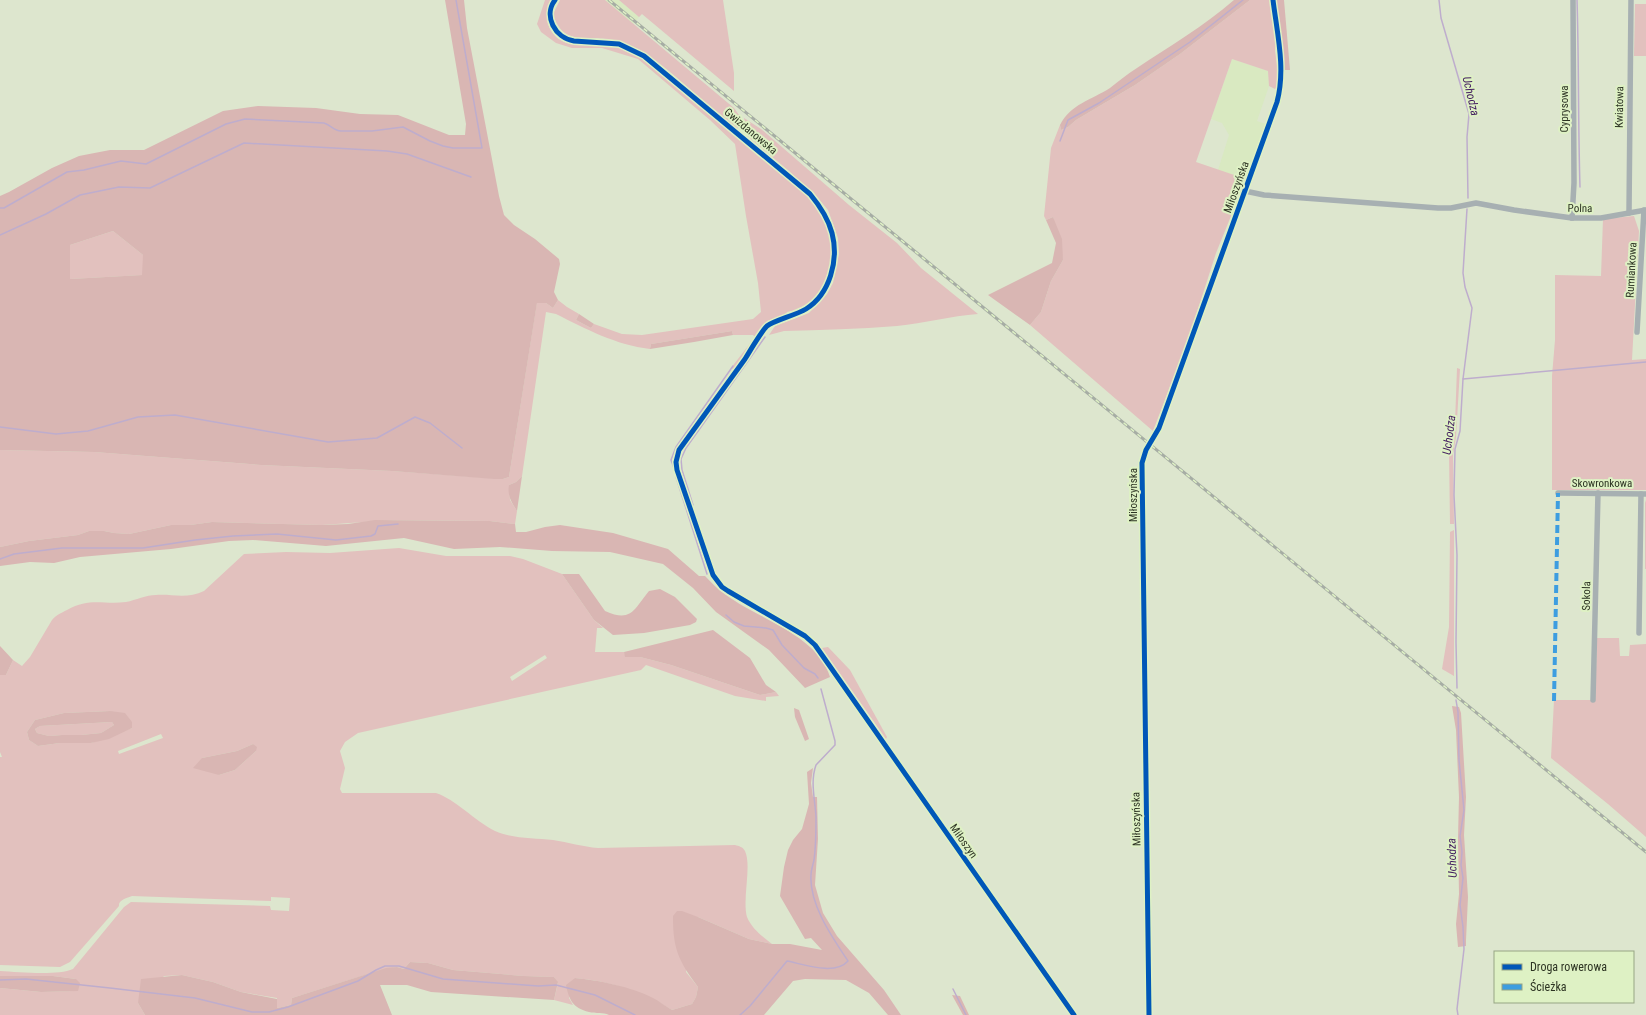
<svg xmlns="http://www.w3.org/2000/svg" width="1646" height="1015" font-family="'Roboto Condensed',sans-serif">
  <rect width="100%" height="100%" fill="#dde6ce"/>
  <!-- built -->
  <g fill="#d9e9c1">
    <polygon points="605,0 619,0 639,17 633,24"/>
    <polygon points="1232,59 1268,71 1269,86 1257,121 1266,124 1246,179 1218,170 1229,135 1222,123 1211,119"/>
  </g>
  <!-- green -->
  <g fill="#e2c1be" fill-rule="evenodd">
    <path d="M545 0H551C547 7 546 16 548 24 558 52 585 42 607 45 620 47 631 52 642 58L808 196C815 205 823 214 827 225 837 251 831 287 808 305 804 308 798 310 794 312L791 311 787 312C783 320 774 318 767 321L735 370 731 368 755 337 753 335H733L732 331 651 344 650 349C616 345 586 329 556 314L546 312 522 476 516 482 509 485 510 500 517 511 515 524 490 521 392 520 322 525 212 522 190 525H171L129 534 114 533 104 531H89L78 535 29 541 0 547V450L94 452 261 465 392 471 503 479 509 477 537 302 546 303 553 308 558 300 567 307 579 314 576 320 591 328 594 324 622 334 642 335 753 319 761 312 758 283 746 216 735 144 710 120 638 59 602 48H572L556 43 541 32 537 24Z"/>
    <path d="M560 0H605L734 108 739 115 738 129C723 116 707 104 691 90 670 72 649 52 622 42 593 32 564 51 553 14Z"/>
    <polygon points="619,0 723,0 734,73 734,91 642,14 639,17"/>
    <polygon points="1250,0 1271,0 1276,43 1275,51 1278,72 1277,87 1275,89 1269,86 1268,71 1232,59 1196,162 1246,179 1216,253 1189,337 1153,431 1030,325 1041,312 1051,281 1063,260 1053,217 1046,220 1044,216 1051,148 1060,125 1061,130 1068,127 1076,120 1135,85 1180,54"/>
    <polygon points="1635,4 1646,4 1646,56 1634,56"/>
    <path d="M744 118 761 129 849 205 897 243 921 268 978 314C951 316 924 323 897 326 859 329 821 330 784 331L769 335 775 326 809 313 827 294 833 283 839 254 838 238 828 210 817 197 789 171 747 136Z"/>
    <polygon points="1634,216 1639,231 1632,360 1646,359 1646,490 1552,490 1552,376 1555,340 1555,275 1601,276 1603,219"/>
    <polygon points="113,231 143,255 143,275 70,279 70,245"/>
    <polygon points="1457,368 1460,369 1456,437 1453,454 1454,524 1450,524 1449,451 1455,423"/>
    <polygon points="1646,500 1646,569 1645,569 1645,503"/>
    <polygon points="1454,530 1454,676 1442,669 1449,627 1450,532"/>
    <path d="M399 548 446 556H510L523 559 562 574 594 620 603 628H597L595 652H624L626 657H640L671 665 760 695 776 692 779 696 766 697V701L735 696 646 665 641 670 358 733 345 742 340 751 345 768 340 789 342 793H436C455 799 475 821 495 831 513 839 534 838 553 840 568 842 583 847 598 848L735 845C739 846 743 847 745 851 752 866 742 899 747 917 752 929 762 936 772 944L749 939 698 917 686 972 698 987 696 997 692 1004 672 1010C642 991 609 981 575 978L569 998 573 1005 554 1000 558 983 554 977 524 976 453 970 428 963 410 962 404 969 397 967 371 973 292 998 291 1005 277 1008V998L241 992 213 982 182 975 164 976 138 1003 145 1015H0V988L41 992 74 991 76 979 53 976H0V971C19 972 57 976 73 969L124 907 131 902 270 906 271 910 289 911 290 898 271 897V901L132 896C127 898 118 900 119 906L70 962 60 967 0 965V757H2L0 752V675H6L13 660 22 666 30 657 52 620C56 615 61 613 67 610 90 597 103 605 126 602 136 600 146 595 156 595 173 594 188 599 204 591L244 554 286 552 330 553ZM545 655 547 658 512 681 510 677ZM110 711 132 728 91 743H60L38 746 29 740 27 732 35 720 64 713ZM161 734 163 738 119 754 118 751ZM253 744 256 751 235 770 219 775 202 758 237 751Z"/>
    <polygon points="1597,638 1619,638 1620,656 1629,656 1630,645 1646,644 1646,837 1608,804 1551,758 1554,700 1595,700"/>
    <polygon points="828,647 850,670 887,737 886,739 822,648"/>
    <polygon points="112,722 114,725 101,733 81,735 62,735 49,736 37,733 35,729 40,726"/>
  </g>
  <!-- forest -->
  <g fill="#d9b6b3" fill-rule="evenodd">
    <path d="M445 0H464L467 28 499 196 504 215 514 225 535 239 559 259 560 264 554 292 558 300 553 308 546 303H537L509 477 503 479H494L392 471 261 465 94 452 0 450V196L9 192 52 168 79 156 110 150H144L223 111 258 106 316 108 360 114 398 115 449 135H465L466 124ZM113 231 143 255 142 275 70 279V245Z"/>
    <path d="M1234 0H1250L1180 54 1135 85 1076 120 1068 127 1061 130 1060 125C1071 104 1091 100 1110 88 1119 81 1127 74 1137 68 1170 46 1204 26 1234 0Z"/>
    <polygon points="1276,0 1284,0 1290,70 1284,70"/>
    <polygon points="1053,217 1062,239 1063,260 1051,281 1041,312 1030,325 988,295 1052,263 1056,243 1046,220"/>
    <polygon points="579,314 594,324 591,328 576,320"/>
    <polygon points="732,331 733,335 694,342 650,349 651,344"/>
    <path d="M522 476 517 511C512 503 507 496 509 485L516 482Z"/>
    <path d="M375 520 490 521 515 524 516 532H526L545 527 560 525 613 533 668 549 699 576H705C712 583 718 590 726 595 757 618 819 636 830 677L805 688 769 650 716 612 693 588 663 564 610 552 552 551 500 547 454 549 404 538 326 546 253 540 229 541 171 549 80 557 54 563 30 562 0 566V547L29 541 78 535 89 531H104L114 533 129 534 171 525H190L212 522 322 525 348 524Z"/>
    <path d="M562 574H579L605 611C632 623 634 609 649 591L660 589 675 597 697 619 696 622 690 625 644 633 613 635 594 620Z"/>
    <polygon points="713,630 750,658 766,685 776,692 760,695 671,665 640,657 625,657 624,652"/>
    <polygon points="0,646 13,660 6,675 0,675"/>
    <polygon points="1452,706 1459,707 1461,713 1466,797 1464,835 1468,897 1466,940 1466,946 1458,947 1456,924 1459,894 1458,838 1459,797 1456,730"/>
    <polygon points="794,708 799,710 809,739 805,741 795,717"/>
    <path d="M110 711 125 713 132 722V728L109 739 91 743H60L38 746 29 740 27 732 35 720 64 713ZM112 722 114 725 101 733 81 735H62L49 736 37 733 35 729 40 726Z"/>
    <polygon points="253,744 257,747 256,751 235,770 219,775 193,768 202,758 237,751"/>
    <path d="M813 768 811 783 813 797H817L818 839 815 885 823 913 837 936 884 990 901 1015H888L869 993 846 980 805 979 793 981 764 1015H609C603 1012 596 1014 589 1012 573 1008 569 1000 566 985L575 978C598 980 632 987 653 998 659 1001 665 1006 672 1010L692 1004 696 997 698 987C678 960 673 949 673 916L677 911H682L698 917 749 939 772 944H790L822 950 811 938 805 939 780 896 784 867 788 850 793 840 802 829 809 804 807 772Z"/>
    <polygon points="410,962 428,963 453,970 524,976 554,977 558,982 554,1000 431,992 407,985 380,985 392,1015 145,1015 138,1003 141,979 182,975 213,982 241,992 277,999 277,1008 291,1005 292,998 386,968 397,967 404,969"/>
    <polygon points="0,976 53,976 76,979 80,983 78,991 41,992 0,988"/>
    <polygon points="952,995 960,996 969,1015 963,1015"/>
  </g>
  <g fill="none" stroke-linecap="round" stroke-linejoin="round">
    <!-- stream -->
    <g stroke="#beadcd" stroke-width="1.5">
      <polyline points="1439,0 1441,18 1469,114 1467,137 1468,198"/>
      <path d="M1577 0C1579 62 1578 124 1580 187"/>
      <polyline points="1060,141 1068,120 1099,103 1190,42 1243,0"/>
      <path d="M0 208H4L67 172 84 170 121 161 146 164 226 124 245 119 324 123C331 125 334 131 341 131H372L403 127 430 141 443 146 453 148H482L456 0"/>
      <polyline points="0,235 46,214 80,195 119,187 150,188 244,143 387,151 407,154 471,177"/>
      <polyline points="1463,379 1646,362"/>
      <polyline points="0,427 56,434 88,431 138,417 175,415 328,442 377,438 415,417 430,423 462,448"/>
      <polyline points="675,471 671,460 676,447 733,366"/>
      <polyline points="676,477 707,574"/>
      <polyline points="693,505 682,470 681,459 686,448 765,337"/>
      <polyline points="0,559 14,554 62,548 143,548 195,540 233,536 277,534 336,540 371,536 375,534 378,526 398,524"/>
      <polyline points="726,615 734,622 744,626 766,628 773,630 782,645 804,668 815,674 818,678"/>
      <polyline points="1457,688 1456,642 1457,555 1454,495 1455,449 1460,431 1463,379 1472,308 1465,287 1463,273 1467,209"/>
      <polyline points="1456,700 1458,712 1459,760 1464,810 1460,836 1462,852 1461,865 1463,878 1460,905 1463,927 1464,949 1457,1009 1458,1015"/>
      <polyline points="0,980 26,979 110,988 195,998 252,1012 269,1012 288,1007 358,981 376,970 385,966 399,966 443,979 538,986 556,985 595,995 635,1015"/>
      <polyline points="953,989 966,1015"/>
      <path d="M740 1015 750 1006 787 961C803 964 835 976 848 961 832 937 809 904 811 875 811 870 813 865 814 860 816 846 816 831 816 817 815 799 810 782 816 765L835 745V741L821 689"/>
    </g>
    <!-- minor -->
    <g stroke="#a7b0b2" stroke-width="5.5">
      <path d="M555 0C543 16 555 38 574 41L619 44 644 56 810 194C820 206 828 218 832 233 839 260 830 294 806 309 796 315 773 321 767 326 761 332 750 351 745 359 723 389 701 420 679 450L676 462 677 470 713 575 722 587 728 591 805 636 815 645 1074 1015"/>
      <polyline points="1245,191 1264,195 1438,208 1451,208 1476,203 1514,210 1572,218 1601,218 1646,210"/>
      <polyline points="1629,213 1631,0"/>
      <polyline points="1572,218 1574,183 1573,0"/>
      <polyline points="1637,332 1644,210"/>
      <polyline points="1558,493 1646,494"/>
      <polyline points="1639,633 1641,494"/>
      <polyline points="1593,700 1598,493"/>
      <path d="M1149 1015 1142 463 1146 450 1159 428 1277 102C1286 69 1277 33 1273 0"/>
    </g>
    <defs>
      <polyline id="rail" points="609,0 1646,852"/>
    </defs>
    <!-- rail casing -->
    <use href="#rail" stroke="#a6ada4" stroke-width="3"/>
    <!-- rail -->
    <use href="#rail" stroke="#def1c4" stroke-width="1.5" stroke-dasharray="4.5" stroke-linecap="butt"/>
    <!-- quiet -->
    <polyline stroke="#3d9de0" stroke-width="4" stroke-dasharray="8 4" stroke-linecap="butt" points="1554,701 1558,493"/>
    <defs>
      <g id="cycleway">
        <path d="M555 0C543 16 555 38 574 41L619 44 644 56 810 194C820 206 828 218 832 233 839 260 830 294 806 309 796 315 773 321 767 326 761 332 750 351 745 359 723 389 701 420 679 450L676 462 677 470 713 575 722 587 728 591 805 636 815 645 1074 1015"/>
        <path d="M1149 1015 1142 463 1146 450 1159 428 1277 102C1286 69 1277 33 1273 0"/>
      </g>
    </defs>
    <!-- cycleway casing -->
    <use href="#cycleway" stroke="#def1c4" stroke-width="8"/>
    <!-- cycleway -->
    <use href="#cycleway" stroke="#0057b8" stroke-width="5"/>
  </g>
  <g text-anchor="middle" stroke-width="4" stroke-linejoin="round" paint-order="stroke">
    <!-- street labels -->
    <g font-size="11" fill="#2d3423" stroke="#def1c4">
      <text transform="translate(1619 107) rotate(-89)" y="4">Kwiatowa</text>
      <text transform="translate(1564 109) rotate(-90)" y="4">Cyprysowa</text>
      <text transform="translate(751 131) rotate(40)" y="4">Gwizdanowska</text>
      <text transform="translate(1236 187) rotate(-70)" y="4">Miłoszyńska</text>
      <text transform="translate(1580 208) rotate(1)" y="4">Polna</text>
      <text transform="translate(1631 270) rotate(-87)" y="4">Rumiankowa</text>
      <text x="1602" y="487">Skowronkowa</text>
      <text transform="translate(1133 495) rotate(-90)" y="4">Miłoszyńska</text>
      <text transform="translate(1586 596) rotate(-89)" y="4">Sokola</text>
      <text transform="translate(1136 819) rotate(-91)" y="4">Miłoszyńska</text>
      <text transform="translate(964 841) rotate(55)" y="4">Miłoszyn</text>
    </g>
    <!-- water labels -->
    <g font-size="12" font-style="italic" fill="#411b5f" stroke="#def1c4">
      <text transform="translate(1471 96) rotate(77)" y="4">Uchodza</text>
      <text transform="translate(1449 435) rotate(-83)" y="4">Uchodza</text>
      <text transform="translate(1452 858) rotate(-92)" y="4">Uchodza</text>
    </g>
  </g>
  <!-- legend -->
  <rect x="1494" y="951" width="140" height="52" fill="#def1c4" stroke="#97a584"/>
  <rect x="1502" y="964" width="20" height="6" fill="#0057b8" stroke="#97a584"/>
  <text x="1530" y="971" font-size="12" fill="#2d3423">Droga rowerowa</text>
  <rect x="1502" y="984" width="20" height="6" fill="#3d9de0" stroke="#97a584"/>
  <text x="1530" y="991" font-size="12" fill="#2d3423">Ścieżka</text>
</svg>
